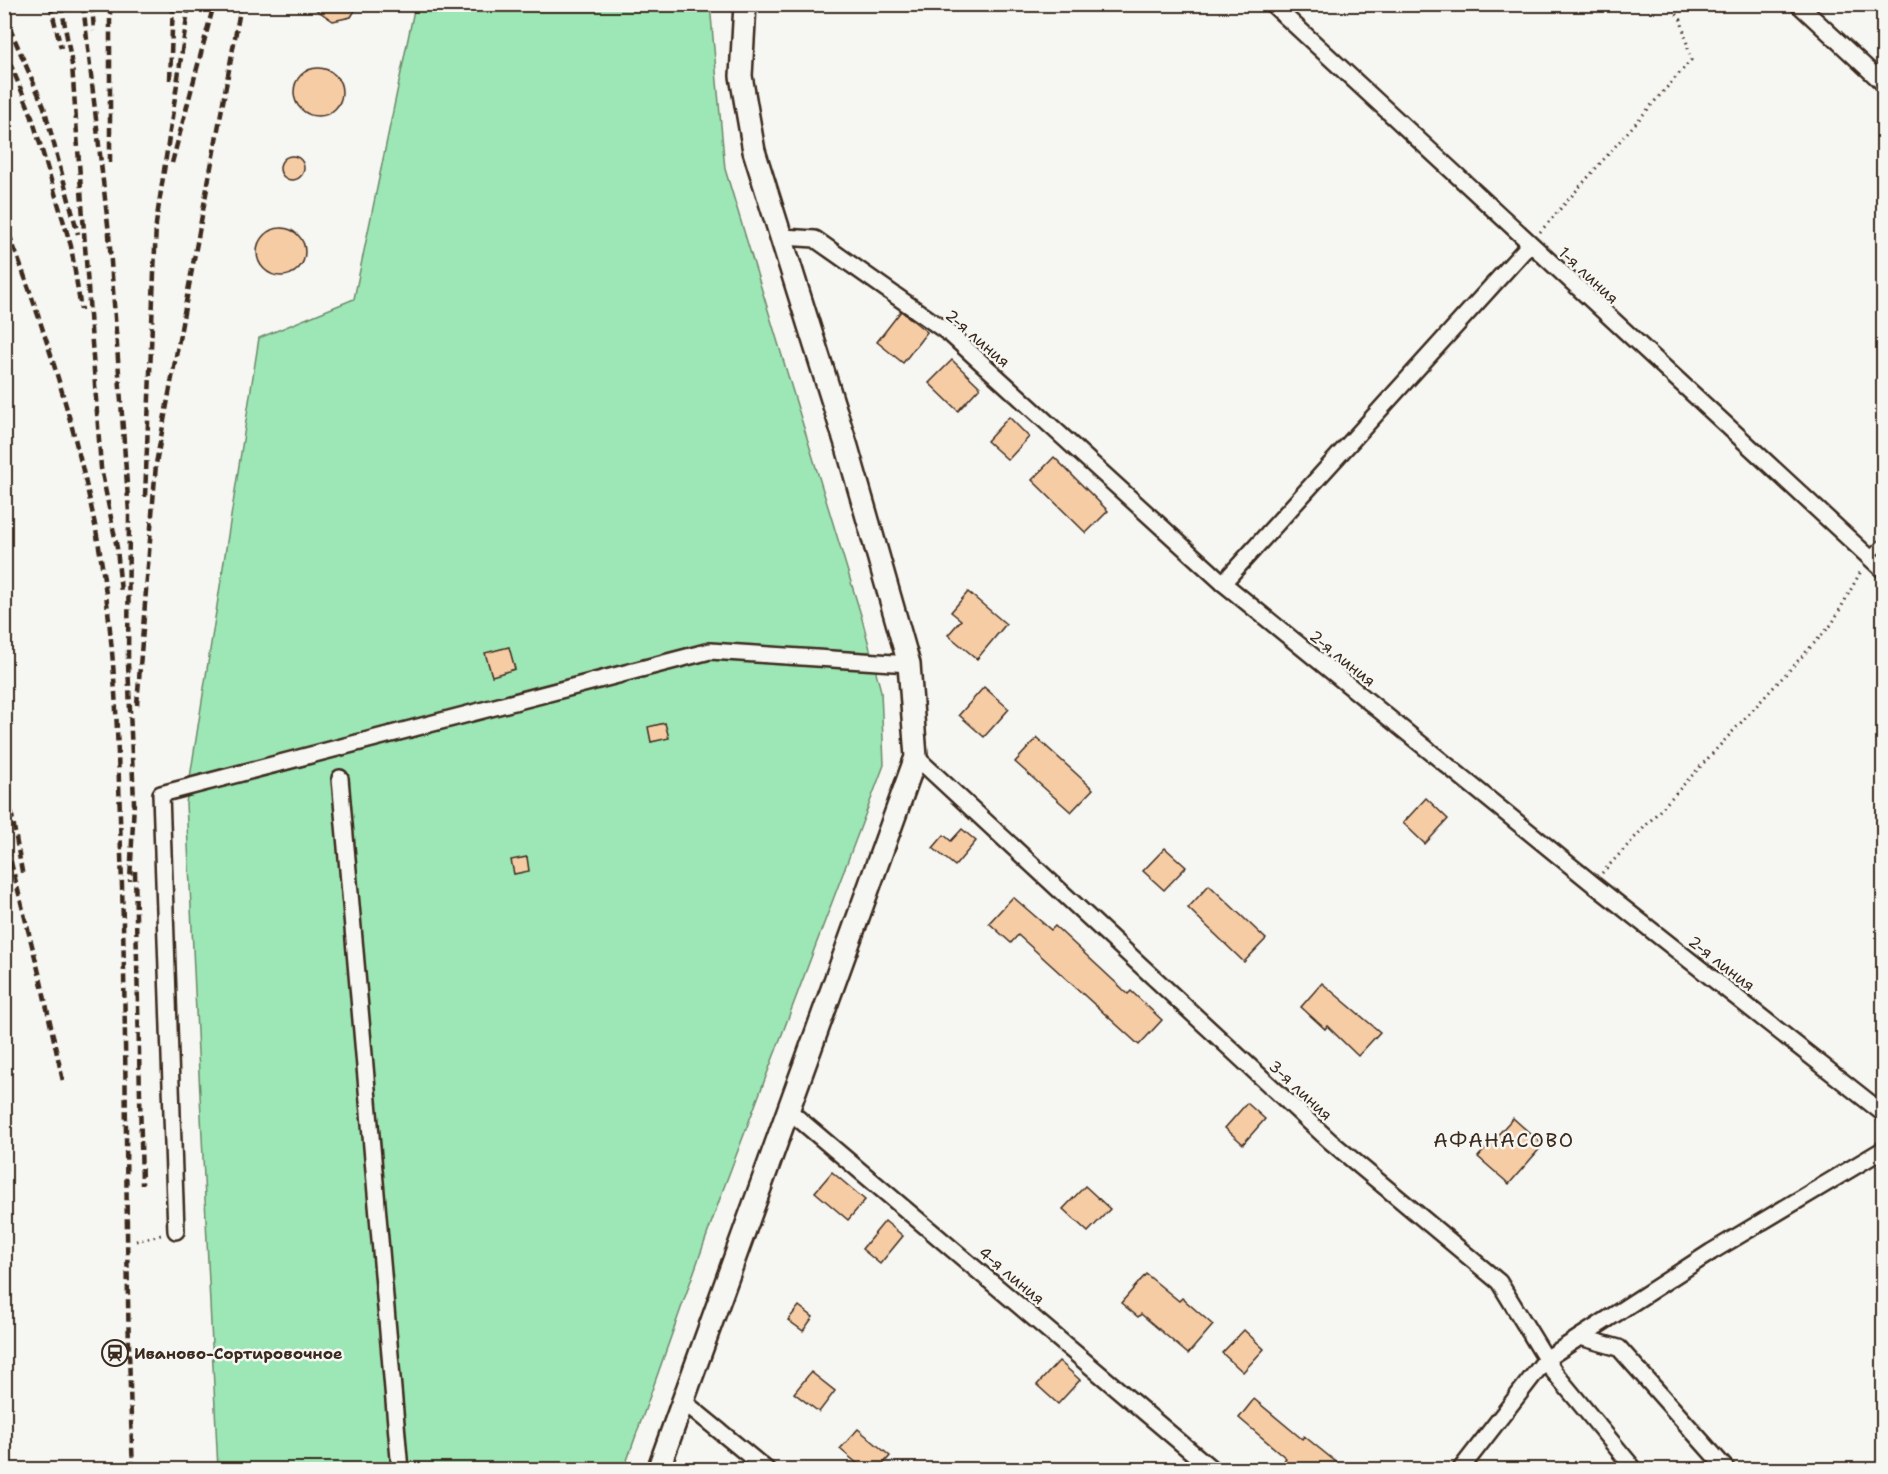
<svg xmlns="http://www.w3.org/2000/svg" width="1888" height="1474" font-family="'Shantell Sans',sans-serif">
  <rect width="100%" height="100%" fill="#f6f6f2"/>
  <filter id="ink" filterUnits="userSpaceOnUse"><feTurbulence type="fractalNoise" baseFrequency=".0167" numOctaves="2"/><feDisplacementMap in="SourceGraphic" scale="12" xChannelSelector="R" yChannelSelector="G"/><feConvolveMatrix kernelMatrix="1 2 1 2 8 2 1 2 1" color-interpolation-filters="sRGB"/></filter>
  <g filter="url(#ink)">
    <!-- green -->
    <polygon fill="#9de6b5" stroke="#6c886a" stroke-width="1.5" points="415,5 710,5 725,169 861,615 881,691 884,765 723,1190 624,1469 218,1470 186,803 259,338 354,299"/>
    <!-- building -->
    <g fill="#f6cca5" stroke="#3b2a1e" stroke-width="1.5">
      <polygon points="308,4 359,4 351,17 333,21"/>
      <circle cx="318" cy="92" r="24"/>
      <circle cx="292" cy="168" r="12"/>
      <circle cx="281" cy="252" r="24"/>
      <polygon points="901,311 927,332 903,363 877,342"/>
      <polygon points="952,360 980,387 958,411 929,383"/>
      <polygon points="1009,417 1029,437 1008,460 987,441"/>
      <polygon points="1054,457 1108,511 1086,533 1032,480"/>
      <polygon points="968,592 1006,624 977,659 948,635 961,620 951,612"/>
      <polygon points="509,647 515,669 492,676 485,653"/>
      <polygon points="984,687 1009,709 984,737 959,715"/>
      <polygon points="665,723 669,738 651,742 648,727"/>
      <polygon points="1037,738 1093,789 1071,812 1015,762"/>
      <polygon points="1426,798 1448,819 1425,844 1403,823"/>
      <polygon points="962,829 976,841 955,866 933,848 944,835 951,841"/>
      <polygon points="1165,848 1186,867 1164,890 1143,871"/>
      <polygon points="527,857 529,871 514,874 511,860"/>
      <polygon points="1209,885 1266,939 1244,962 1188,908"/>
      <polygon points="1013,897 1051,930 1055,926 1128,994 1131,991 1162,1020 1139,1045 1018,935 1011,943 989,923"/>
      <polygon points="1322,983 1380,1032 1358,1056 1327,1026 1325,1029 1301,1007"/>
      <polygon points="1247,1103 1265,1119 1243,1144 1225,1128"/>
      <polygon points="1513,1118 1543,1145 1509,1184 1478,1157"/>
      <polygon points="832,1172 865,1200 848,1220 815,1192"/>
      <polygon points="1085,1186 1110,1209 1088,1232 1063,1209"/>
      <polygon points="885,1221 903,1236 880,1264 862,1249"/>
      <polygon points="1146,1274 1179,1301 1182,1298 1213,1325 1188,1354 1141,1314 1138,1317 1121,1303"/>
      <polygon points="799,1306 813,1317 803,1331 788,1320"/>
      <polygon points="1244,1330 1264,1349 1243,1372 1222,1353"/>
      <polygon points="1059,1361 1080,1380 1058,1404 1037,1385"/>
      <polygon points="811,1372 835,1391 819,1412 794,1393"/>
      <polygon points="1254,1399 1302,1439 1304,1436 1346,1470 1293,1470 1283,1462 1286,1458 1239,1418"/>
      <polygon points="858,1429 890,1456 878,1470 865,1470 840,1449"/>
    </g>
    <g fill="none" stroke-linecap="round" stroke-linejoin="round">
      <defs>
        <polyline id="lane" points="1869,557 1884,542"/>
        <g id="street">
          <polyline points="1272,4 1884,571"/>
          <polyline points="1798,4 1884,84"/>
          <polyline points="783,237 815,239 950,334 1223,583 1593,884 1884,1114"/>
          <polyline points="1223,583 1529,245"/>
          <polyline points="916,757 1330,1141 1499,1282 1554,1372 1635,1470"/>
          <polyline points="340,778 400,1470"/>
          <polyline points="787,1109 1213,1470"/>
          <polyline points="176,1231 161,794 710,651 909,664"/>
          <polyline points="1580,1337 1619,1348 1727,1470"/>
          <polyline points="683,1401 767,1470"/>
          <polyline points="1460,1470 1546,1359 1711,1252 1884,1149"/>
        </g>
        <polyline id="secondary" points="658,1470 916,757 909,664 847,447 754,151 741,76 745,4"/>
      </defs>
      <!-- lane casing -->
      <use href="#lane" stroke="#3b2a1e" stroke-width="12"/>
      <!-- street casing -->
      <use href="#street" stroke="#3b2a1e" stroke-width="20"/>
      <!-- secondary casing -->
      <use href="#secondary" stroke="#3b2a1e" stroke-width="26"/>
      <!-- path -->
      <g stroke="#3b2a1e" stroke-width="3" stroke-dasharray="1.5 4.5" stroke-linecap="butt">
        <polyline points="1540,232 1691,60 1681,20 1669,4"/>
        <polyline points="1602,873 1832,624 1862,569"/>
        <polyline points="136,1241 161,1235"/>
        <polyline points="141,1465 156,1470"/>
      </g>
      <!-- lane -->
      <use href="#lane" stroke="#f6f6f2" stroke-width="8"/>
      <!-- street -->
      <use href="#street" stroke="#f6f6f2" stroke-width="15"/>
      <!-- secondary -->
      <use href="#secondary" stroke="#f6f6f2" stroke-width="21"/>
      <!-- rail -->
      <g stroke="#3b2a1e" stroke-width="4.5" stroke-dasharray="9 4.5" stroke-linecap="butt">
        <polyline points="50,4 61,48"/>
        <polyline points="61,4 72,65 101,468 117,548 121,592"/>
        <polyline points="83,4 109,234 129,513 128,663 134,802 130,881"/>
        <polyline points="92,4 94,31"/>
        <polyline points="4,15 44,107 78,234"/>
        <polyline points="4,49 30,111 71,246 81,310"/>
        <polyline points="170,80 173,4"/>
        <polyline points="110,163 110,4"/>
        <polyline points="172,163 214,4"/>
        <path d="M4 221C42 320 74 421 95 525 116 633 118 744 121 854 128 1059 124 1264 133 1470"/>
        <polyline points="145,497 156,224 189,4"/>
        <polyline points="137,705 156,464 241,5"/>
        <polyline points="4,771 23,877"/>
        <polyline points="4,835 40,977 63,1081"/>
        <polyline points="135,871 142,1185"/>
      </g>
    </g>
  </g>
  <!-- icons -->
  <defs>
    <symbol id="station-ring" viewBox="-11 -11 22 22"><circle r="9.5" fill="#f6f6f2" stroke="#3b2a1e" stroke-width="1.5"/><path d="M-3-6H3Q5-6 5-4V2Q5 4 3 4L4.5 6H3L1.5 4h-3L-3 6H-4.5L-3 4Q-5 4-5 2V-4Q-5-6-3-6ZM-3.5-4v3h7v-3ZM-3.5 1v1.5H-2V1ZM2 1v1.5H3.5V1Z" fill="#3b2a1e"/></symbol>
  </defs>
  <g fill-rule="evenodd">
    <use href="#station-ring" x="100" y="1338" width="30" height="30"/>
  </g>
  <g text-anchor="middle" stroke-width="5" stroke-linejoin="round" paint-order="stroke">
    <!-- street labels -->
    <g font-size="16" fill="#3b2a1e" stroke="#f6f6f2">
      <text transform="translate(1589 275) rotate(43)" y="6">1-я линия</text>
      <text transform="translate(978 338) rotate(41)" y="6">2-я линия</text>
      <text transform="translate(1343 658) rotate(39)" y="6">2-я линия</text>
      <text transform="translate(1722 963) rotate(38)" y="6">2-я линия</text>
      <text transform="translate(1301 1090) rotate(43)" y="6">3-я линия</text>
      <text transform="translate(1012 1275) rotate(40)" y="6">4-я линия</text>
    </g>
    <!-- poi labels -->
    <g font-size="16" font-weight="bold" fill="#3b2a1e" stroke="#f6f6f2" text-anchor="start">
      <text x="134" y="1359">Иваново-Сортировочное</text>
    </g>
    <!-- quarter labels -->
    <g font-size="20" letter-spacing="1.5" fill="#3b2a1e" stroke="#f6f6f2">
      <text x="1504" y="1147">АФАНАСОВО</text>
    </g>
  </g>
  <!-- margin -->
  <rect width="1888" height="1474" fill="none" stroke="#f6f6f2" stroke-width="24"/>
  <rect x="12" y="12" width="1864" height="1450" fill="none" stroke="#3b2a1e" stroke-width="2" filter="url(#ink)"/>
</svg>
